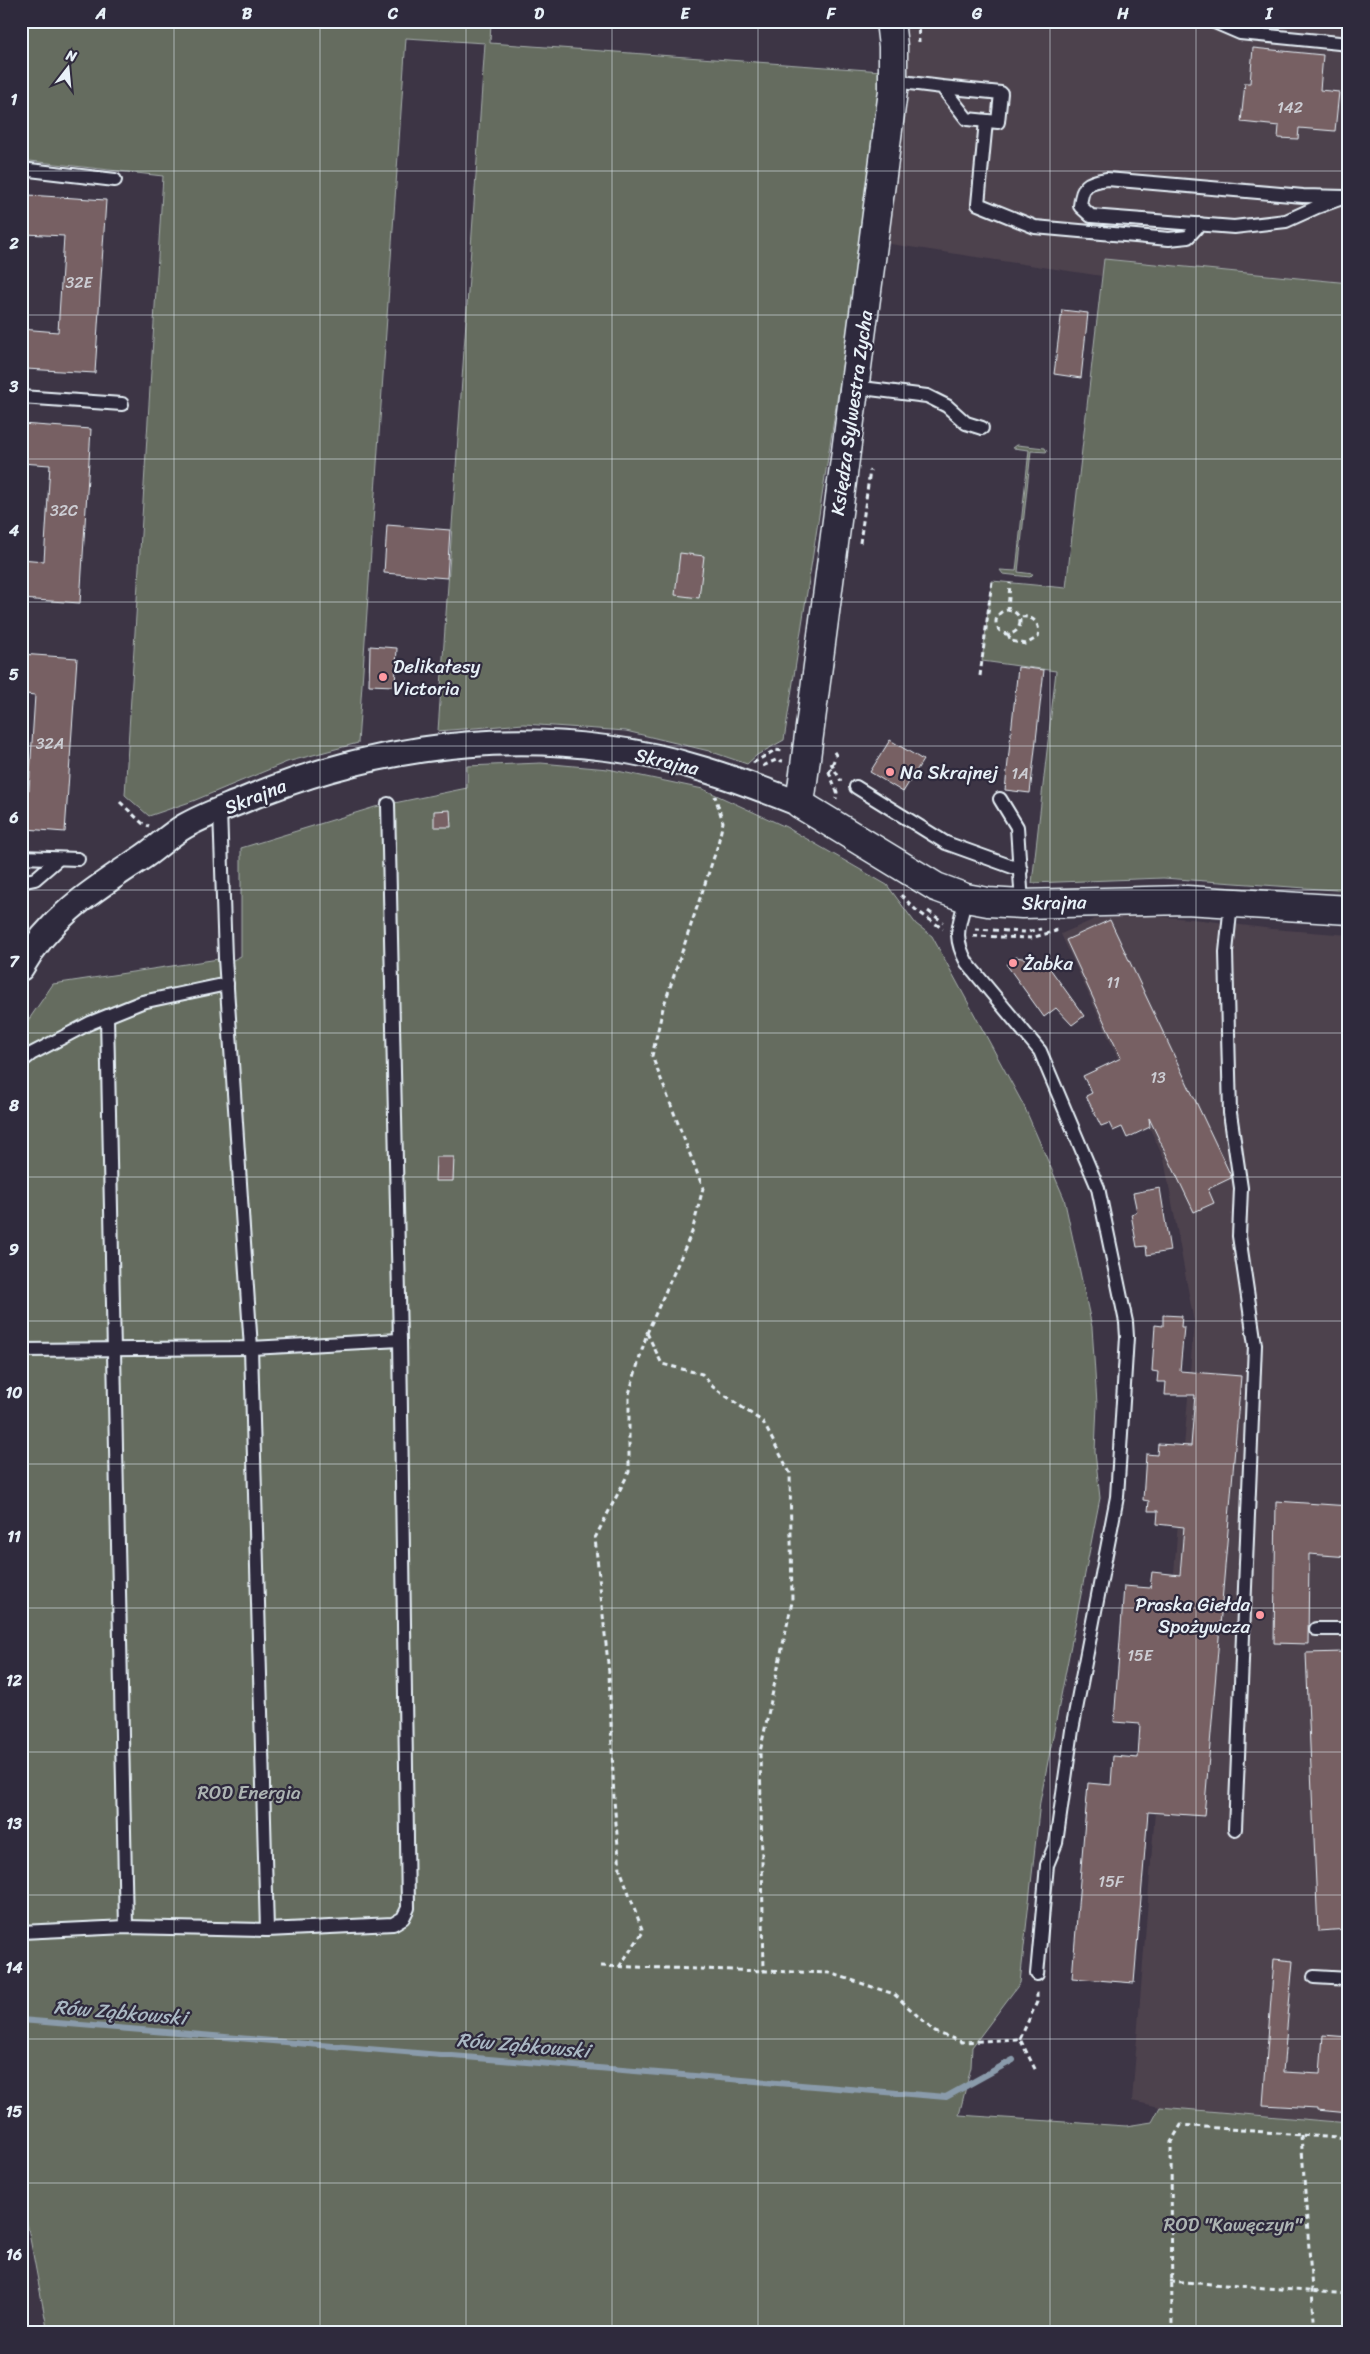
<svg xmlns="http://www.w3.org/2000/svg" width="1370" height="2354" font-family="Sriracha,sans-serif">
  <rect width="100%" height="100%" fill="#3d3545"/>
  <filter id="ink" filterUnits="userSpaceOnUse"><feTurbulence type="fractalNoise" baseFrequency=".02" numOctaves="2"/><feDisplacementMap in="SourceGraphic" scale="10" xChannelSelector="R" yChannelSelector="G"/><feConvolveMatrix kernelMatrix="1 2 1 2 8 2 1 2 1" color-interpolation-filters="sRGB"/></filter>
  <g filter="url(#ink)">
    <!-- built -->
    <g fill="#4e424e">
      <polygon points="893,21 1349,21 1349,283 1104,259 1102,276 877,242"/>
      <polygon points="1141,915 1202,920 1272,929 1349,935 1349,2123 1160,2107 1132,2101 1194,1322 1164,1159 1061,934 1095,919"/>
    </g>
    <!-- green -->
    <g fill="#656c5f" stroke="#a6aeac">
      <polygon points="21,21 491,21 490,43 882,71 858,265 784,740 757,755 747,764 709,751 626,731 524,724 438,731 485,43 406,38 358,743 287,762 193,801 149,816 125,795 163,176 21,160"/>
      <polygon points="1104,259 1349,283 1349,891 1163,878 1032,883 1056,671 982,661 992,581 1066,588"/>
      <polygon points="1017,445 1045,448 1047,452 1031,451 1018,572 1033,574 1030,577 1003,574 1000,570 1016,571 1029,450 1013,448"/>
      <polygon points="541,763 608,769 703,789 786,827 887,885 916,924 932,936 1024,1106 1064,1198 1092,1327 1097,1404 1095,1452 1100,1498 1040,1802 1020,1983 972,2047 971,2067 959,2115 1126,2126 1152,2122 1160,2107 1349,2123 1349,2333 48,2333 21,2191 21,1031 53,984 225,958 233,960 241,956 241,848 375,807 467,788 467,766"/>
    </g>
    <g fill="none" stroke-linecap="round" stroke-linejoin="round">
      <!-- stream -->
      <polyline stroke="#8a9bab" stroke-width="6" points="21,2020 946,2097 1013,2060"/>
    </g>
    <!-- building -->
    <g fill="#776164" stroke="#e8f1f8">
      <polygon points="1253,48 1323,55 1320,90 1339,92 1335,131 1299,128 1298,139 1278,138 1279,126 1241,122 1245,83 1250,83"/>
      <polygon points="28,195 106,200 95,373 26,369 26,364 21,364 21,329 58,332 64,236 25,234 26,229 21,229 21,198 28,199"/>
      <polygon points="1062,310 1088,313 1081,378 1054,374"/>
      <polygon points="21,424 91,429 80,603 21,599 21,559 44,561 50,465 21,463"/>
      <polygon points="387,525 450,530 447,578 384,573"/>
      <polygon points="680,553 704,556 699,598 675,595"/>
      <polygon points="370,646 397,648 395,686 369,685"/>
      <polygon points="21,654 77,658 65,832 26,829 26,825 21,824 21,790 29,790 35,695 26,694 26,690 21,689"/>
      <polygon points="1018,667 1044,670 1030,793 1005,790"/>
      <polygon points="890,740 923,760 903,792 870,772"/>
      <polygon points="450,810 451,827 434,827 434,811"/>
      <polygon points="1110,920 1231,1176 1231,1178 1208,1189 1214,1203 1194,1212 1149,1118 1150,1127 1127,1138 1122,1127 1113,1131 1109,1123 1101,1126 1086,1096 1092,1093 1083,1076 1121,1058 1066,940"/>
      <polygon points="1016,957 1040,961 1043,965 1046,963 1084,1016 1072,1025 1056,1008 1044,1017 1006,964"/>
      <polygon points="436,1157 454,1157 453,1181 435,1181"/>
      <polygon points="1160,1188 1170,1251 1147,1255 1146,1246 1137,1247 1131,1214 1137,1212 1133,1193"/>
      <polygon points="1163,1315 1182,1316 1181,1327 1184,1327 1180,1371 1241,1376 1204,1816 1148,1812 1134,1983 1072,1978 1088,1783 1111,1785 1113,1756 1138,1758 1140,1724 1114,1722 1124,1586 1150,1588 1152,1572 1180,1575 1184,1527 1157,1524 1158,1511 1148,1511 1149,1501 1143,1500 1146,1454 1157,1455 1158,1444 1191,1446 1195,1395 1165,1395 1166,1382 1157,1382 1158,1372 1152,1371 1155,1325 1163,1326"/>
      <polygon points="1276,1501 1349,1506 1349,1557 1309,1554 1308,1644 1274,1643"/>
      <polygon points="1344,1652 1349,1757 1349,1929 1318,1931 1306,1653"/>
      <polygon points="1274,1959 1293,1961 1283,2072 1320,2074 1323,2035 1349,2037 1349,2113 1317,2110 1317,2108 1263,2105"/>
    </g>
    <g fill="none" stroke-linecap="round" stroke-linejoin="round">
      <defs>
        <g id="service">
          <polyline points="1212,21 1240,33 1349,44"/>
          <polyline points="894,81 942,87 967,119 998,122 1001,93 942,87"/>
          <polyline points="986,121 978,204 1035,227 1169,239 1188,237 1200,224"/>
          <polyline points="21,169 115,180"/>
          <path d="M1345 197 1317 207 1286 221 1234 227 1091 216 1080 206C1082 185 1087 182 1107 179L1303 196 1345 197H1349"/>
          <polyline points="854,387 927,396 947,406 966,423 982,428"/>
          <polyline points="21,397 122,404"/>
          <polyline points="856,787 946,843 1021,870"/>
          <polyline points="1000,799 1017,827 1022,904"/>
          <polyline points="220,810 225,958 251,1348 267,1930"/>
          <polyline points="21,857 78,859"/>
          <polyline points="21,882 35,879 57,860"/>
          <path d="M966 898C959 927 952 935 967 963L1040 1051 1098 1188 1126 1322 1127 1337 1117 1497 1072 1730 1056 1843 1047 1865 1037 1974"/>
          <polyline points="1231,903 1226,952 1230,1113 1241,1188 1239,1236 1255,1345 1235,1829"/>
          <polyline points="107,1017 126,1927"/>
          <polyline points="21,1062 31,1054 90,1023 142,1002 227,984"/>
          <polyline points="21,1350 251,1348 400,1340"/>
          <polyline points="1316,1629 1349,1629"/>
          <polyline points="21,1932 126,1927 267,1930 393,1924 403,1918 408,1908 400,1340 388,804"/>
          <polyline points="1314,1977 1349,1979"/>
        </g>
        <path id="minor" d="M21 968C51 916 92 891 140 859 156 849 169 835 185 826 204 815 225 808 244 800 357 752 484 731 606 748 673 756 737 779 800 804"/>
        <polyline id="tertiary" points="890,21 893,46 893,91 800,804 936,887 966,898 988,902 1022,904 1186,900 1349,910"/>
      </defs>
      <!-- service casing -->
      <use href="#service" stroke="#e8f1f8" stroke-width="16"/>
      <!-- minor casing -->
      <use href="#minor" stroke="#e8f1f8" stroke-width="28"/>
      <!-- tertiary casing -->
      <use href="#tertiary" stroke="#e8f1f8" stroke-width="31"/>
      <!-- path -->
      <g stroke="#e8f1f8" stroke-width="3" stroke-dasharray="5 4" stroke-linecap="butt">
        <polyline points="918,21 919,42"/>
        <polyline points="860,543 870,470"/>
        <circle cx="1008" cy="622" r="12"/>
        <polyline points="1008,611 1010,583"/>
        <path d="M1008 634 1011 641 1026 644 1038 637C1041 623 1033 615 1019 617"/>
        <polyline points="980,676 992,581"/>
        <polyline points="753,763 775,750 783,751"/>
        <polyline points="831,763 841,781"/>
        <polyline points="763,766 776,760 783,761"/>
        <polyline points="829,772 837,792 836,799"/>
        <polyline points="829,773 836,755 832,749"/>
        <polyline points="120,802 142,823 149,826"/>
        <polyline points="901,895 916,910 943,929"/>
        <polyline points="928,911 943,922"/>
        <polyline points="975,929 1025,932 1041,929"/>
        <polyline points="973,936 1031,938 1056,931 1055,926"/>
        <polyline points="647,1333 662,1364 702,1374 713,1387 763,1422 790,1473 792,1602 760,1752 764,1971"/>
        <polyline points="601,1966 830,1973 894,1994 935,2032 962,2042 1020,2039 1036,2071"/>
        <polyline points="619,1967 643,1932 620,1869 614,1800 609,1673 595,1538 629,1472 629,1394 647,1333 692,1232 703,1188 652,1056 663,1008 717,848 723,822 715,796"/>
        <polyline points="1020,2039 1037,2002 1037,1990"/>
        <polyline points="1301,2135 1315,2333"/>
        <polyline points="1170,2281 1349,2294"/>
        <polyline points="1172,2333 1171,2142 1181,2125 1349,2139"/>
      </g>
      <!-- service -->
      <use href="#service" stroke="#2f2a3d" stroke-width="12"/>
      <!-- minor -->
      <use href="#minor" stroke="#2f2a3d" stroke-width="24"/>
      <!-- tertiary -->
      <use href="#tertiary" stroke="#2f2a3d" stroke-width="28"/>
    </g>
  </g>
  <!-- grid -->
  <path fill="none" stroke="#e8f1f8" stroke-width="1" stroke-opacity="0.55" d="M174 21V2333M320 21V2333M466 21V2333M612 21V2333M758 21V2333M904 21V2333M1050 21V2333M1196 21V2333M21 171H1349M21 315H1349M21 459H1349M21 602H1349M21 746H1349M21 890H1349M21 1033H1349M21 1177H1349M21 1321H1349M21 1464H1349M21 1608H1349M21 1752H1349M21 1895H1349M21 2039H1349M21 2183H1349"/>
  <!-- markers -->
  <g fill="#ff9aa2" stroke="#2f2a3d" stroke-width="2">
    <circle cx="383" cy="677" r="5"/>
    <circle cx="890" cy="772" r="5"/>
    <circle cx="1013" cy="963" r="5"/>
    <circle cx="1260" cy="1615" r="5"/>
  </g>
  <g text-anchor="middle" stroke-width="4.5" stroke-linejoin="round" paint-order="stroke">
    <!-- number labels -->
    <g font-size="16" fill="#cccdd3">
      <text x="1290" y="113">142</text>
      <text x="79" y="288">32E</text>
      <text x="64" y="516">32C</text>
      <text x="50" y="749">32A</text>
      <text x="1020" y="779">1A</text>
      <text x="1113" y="988">11</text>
      <text x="1158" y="1083">13</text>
      <text x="1140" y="1661">15E</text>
      <text x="1111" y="1887">15F</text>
    </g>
    <!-- street labels -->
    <g font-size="19" fill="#e8f1f8" stroke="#2f2a3d">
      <text transform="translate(851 413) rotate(-82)" y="7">Księdza Sylwestra Zycha</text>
      <text transform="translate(667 761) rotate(13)" y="7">Skrajna</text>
      <text transform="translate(255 796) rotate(-22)" y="7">Skrajna</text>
      <text transform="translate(1054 902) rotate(-1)" y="7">Skrajna</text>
    </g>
    <!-- poi labels -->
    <g font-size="19" fill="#e8f1f8" stroke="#2f2a3d" text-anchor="start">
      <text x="393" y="673">Delikatesy<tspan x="393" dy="22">Victoria</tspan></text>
      <text x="900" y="779">Na Skrajnej</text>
      <text x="1023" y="970">Żabka</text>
      <text x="1250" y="1611" text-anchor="end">Praska Giełda<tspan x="1250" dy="22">Spożywcza</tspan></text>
    </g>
    <!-- park labels -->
    <g font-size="19" fill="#adb5b3" stroke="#2f2a3d">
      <text x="249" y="1799">ROD Energia</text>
      <text x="1233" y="2231">ROD "Kawęczyn"</text>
    </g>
    <!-- water labels -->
    <g font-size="20" font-style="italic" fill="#aab8c4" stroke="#2f2a3d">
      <text transform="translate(120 2012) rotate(5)" y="7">Rów Ząbkowski</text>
      <text transform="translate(523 2045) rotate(5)" y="7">Rów Ząbkowski</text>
    </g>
  </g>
  <!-- margin -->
  <rect width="1370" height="2354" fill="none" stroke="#2f2a3d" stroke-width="55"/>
  <!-- north arrow -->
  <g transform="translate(68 68) rotate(16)" stroke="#2f2a3d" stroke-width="4" paint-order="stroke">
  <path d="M0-4L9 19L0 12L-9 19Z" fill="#e8f1f8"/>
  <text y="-8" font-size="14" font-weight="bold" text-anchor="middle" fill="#e8f1f8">N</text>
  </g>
  <rect x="28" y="28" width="1314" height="2298" fill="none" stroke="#e8f1f8" stroke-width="2"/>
  <g font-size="16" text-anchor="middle" font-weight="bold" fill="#e8f1f8">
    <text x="101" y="19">A</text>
    <text x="247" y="19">B</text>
    <text x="393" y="19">C</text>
    <text x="539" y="19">D</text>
    <text x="685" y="19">E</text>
    <text x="831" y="19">F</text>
    <text x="977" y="19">G</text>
    <text x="1123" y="19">H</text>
    <text x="1269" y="19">I</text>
    <text x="14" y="105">1</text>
    <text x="14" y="249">2</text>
    <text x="14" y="392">3</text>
    <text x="14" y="536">4</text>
    <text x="14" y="680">5</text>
    <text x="14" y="823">6</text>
    <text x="14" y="967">7</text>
    <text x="14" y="1111">8</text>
    <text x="14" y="1255">9</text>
    <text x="14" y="1398">10</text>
    <text x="14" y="1542">11</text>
    <text x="14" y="1686">12</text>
    <text x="14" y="1829">13</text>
    <text x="14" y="1973">14</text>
    <text x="14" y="2117">15</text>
    <text x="14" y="2260">16</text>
  </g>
</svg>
